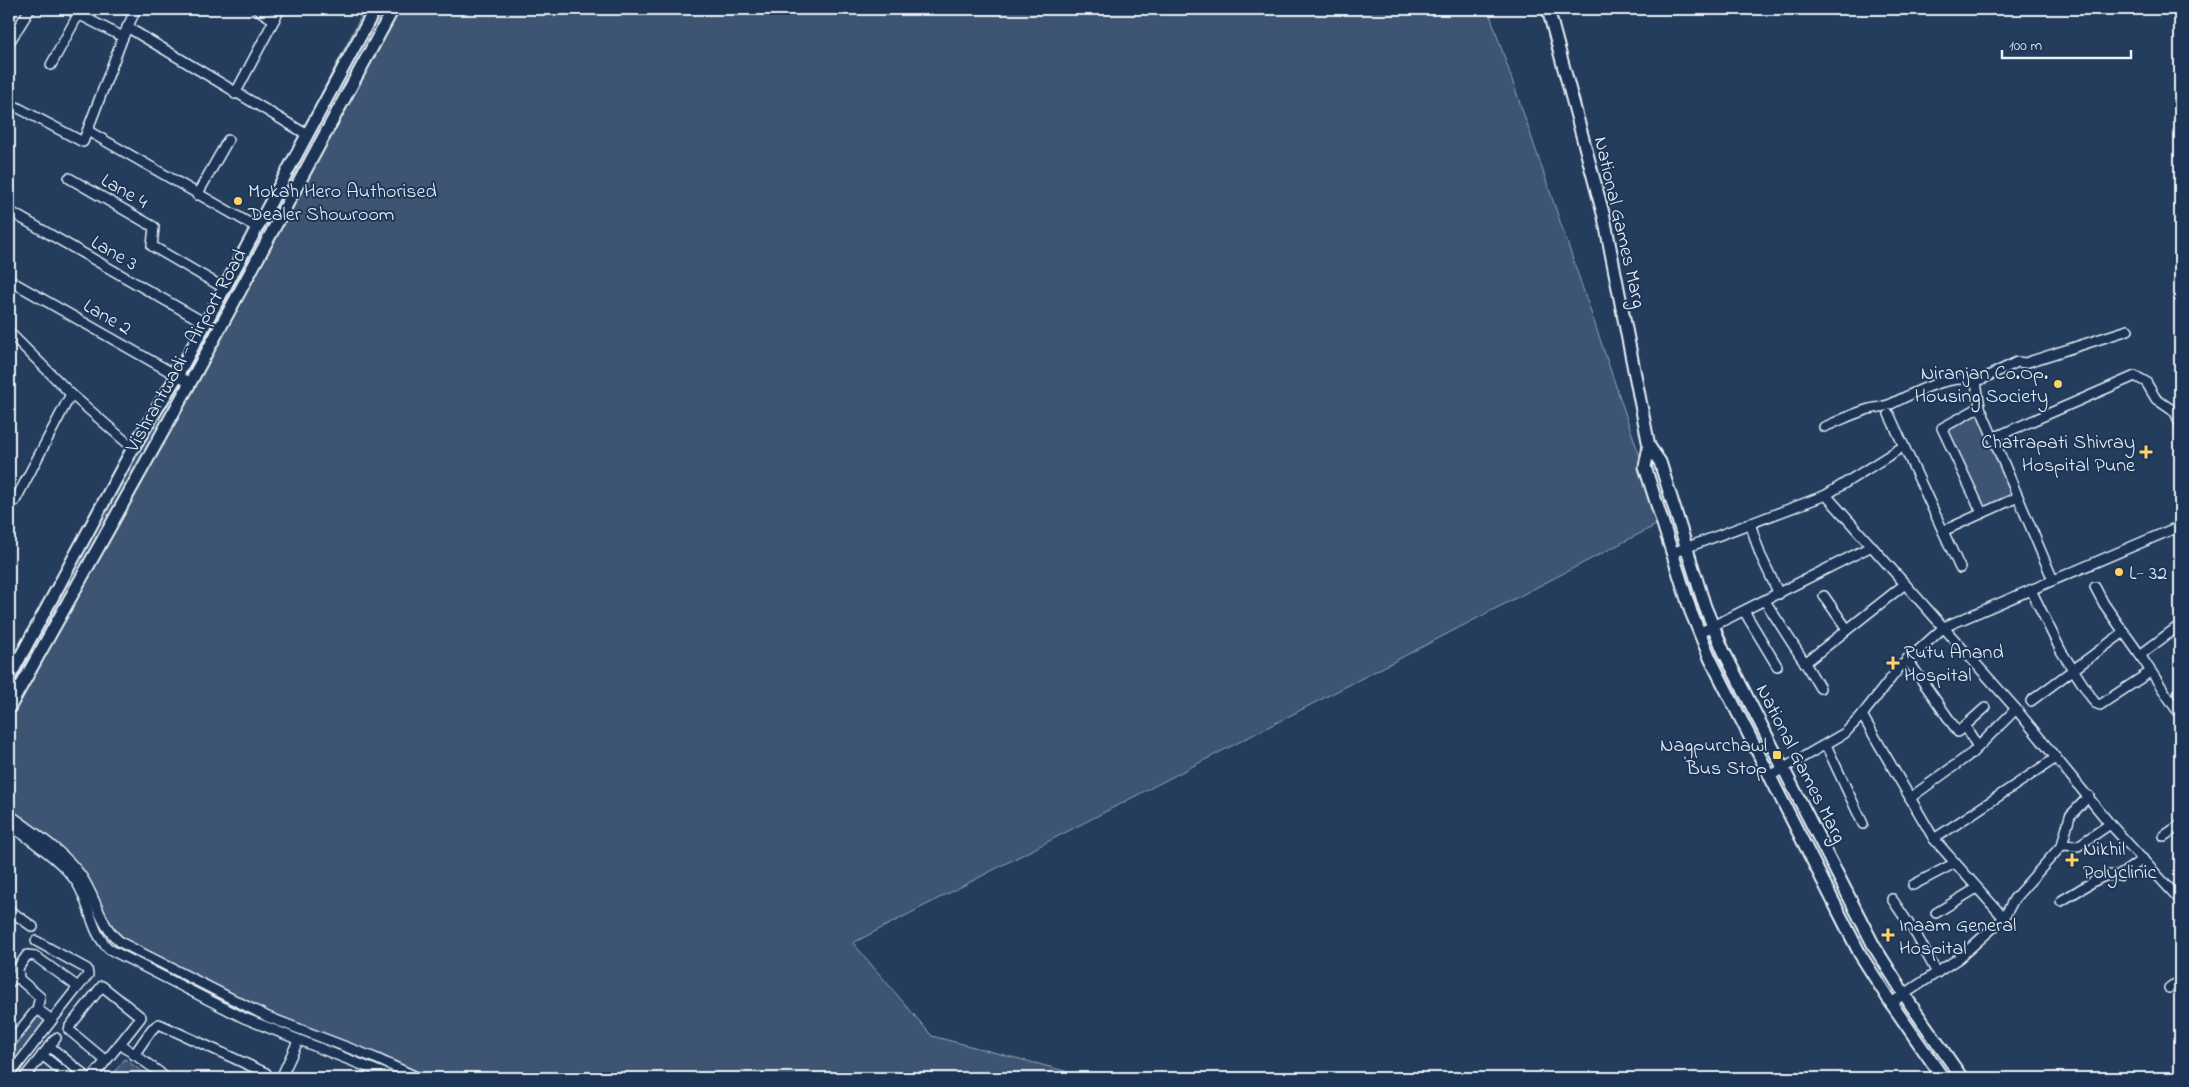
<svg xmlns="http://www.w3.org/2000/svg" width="2189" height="1087" font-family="'Indie Flower',sans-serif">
  <rect width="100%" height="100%" fill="#253d5d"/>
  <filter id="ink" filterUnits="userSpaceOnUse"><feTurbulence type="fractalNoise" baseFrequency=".02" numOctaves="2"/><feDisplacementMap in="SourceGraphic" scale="10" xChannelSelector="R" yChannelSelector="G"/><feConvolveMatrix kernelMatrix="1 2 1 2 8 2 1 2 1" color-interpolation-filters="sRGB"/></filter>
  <g filter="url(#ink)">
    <!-- green -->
    <g fill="#3e5472" stroke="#93a2b5">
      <polygon points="365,9 1488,9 1662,522 853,943 932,1036 1065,1071 1069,1078 394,1078 375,1066 109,949 85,889 9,813 9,698"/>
      <polygon points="1980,407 2018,497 1982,513 1942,428"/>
      <polygon points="43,1010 56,1020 17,1071 9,1064 9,1055"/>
      <polygon points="125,1059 150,1078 110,1078"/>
    </g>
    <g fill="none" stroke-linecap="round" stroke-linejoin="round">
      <defs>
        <g id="minor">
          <polyline points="68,9 123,37"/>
          <polyline points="257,9 274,20"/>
          <polyline points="127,27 306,134"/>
          <polyline points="10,41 30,9"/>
          <polyline points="51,65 78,15"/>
          <polyline points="235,94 280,9"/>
          <polyline points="9,103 83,142 123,37 136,9"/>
          <polyline points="88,131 256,227"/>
          <polyline points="69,178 154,227 152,246 224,288"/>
          <polyline points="197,195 228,140"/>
          <polyline points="9,211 205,323"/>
          <polyline points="9,280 190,383"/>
          <polyline points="9,332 71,394 133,448"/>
          <polyline points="1976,382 1980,407 2053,580"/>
          <polyline points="1976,382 2017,362 2025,363 2128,330"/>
          <polyline points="1980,407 1942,428 1982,513"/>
          <polyline points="2175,412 2180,424"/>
          <polyline points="1889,414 1960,568"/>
          <path d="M1824 427C1837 422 1850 415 1863 411 1872 407 1884 408 1893 403 1913 393 1955 371 1976 382"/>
          <polyline points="1993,438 2135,376 2146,382 2156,399 2175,412"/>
          <polyline points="1826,495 1904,446"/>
          <polyline points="15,501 71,394"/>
          <polyline points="1750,523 1760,554 1779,594"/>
          <polyline points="1943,531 2018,497"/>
          <polyline points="1672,553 1826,495 2016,709 2110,824 2180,900"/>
          <polyline points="2095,587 2104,604 2140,655"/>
          <polyline points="2031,590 2061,651 2095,703 2100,705 2150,672"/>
          <polyline points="1824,596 1847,629"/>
          <polyline points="1765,601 1805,663 1905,584"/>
          <polyline points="1744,611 1777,666"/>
          <polyline points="2180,625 2140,655 2180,715"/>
          <polyline points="1699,633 1872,546"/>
          <polyline points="1907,659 1958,732 1985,708"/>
          <polyline points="1805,663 1820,688"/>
          <polyline points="2031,701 2124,632"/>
          <polyline points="1862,715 1934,839 2004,918 1959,958 1891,1003"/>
          <polyline points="1965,726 1978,747"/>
          <polyline points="1826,745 1863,824"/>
          <polyline points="1770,776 1845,733 1862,715 1899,668 1944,627 2180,526"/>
          <polyline points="1910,798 1972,753 2016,709"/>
          <path d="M9 814C33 832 65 852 82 877 97 899 100 928 122 943L268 1017 375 1058 419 1078"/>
          <path d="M9 824C32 842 61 859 77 883 91 905 90 931 109 949L244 1018 395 1078"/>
          <polyline points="2164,836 2180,825"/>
          <polyline points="1934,839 2056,758"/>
          <polyline points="2062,845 2078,846 2110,824"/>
          <polyline points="1913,885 1955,863"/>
          <polyline points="1892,899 1917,936 1937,973"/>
          <polyline points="2061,901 2096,880 2107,875 2119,876 2143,859"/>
          <polyline points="9,910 33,927"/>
          <polyline points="1936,913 1977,888"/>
          <polyline points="2004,918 2014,899 2062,845 2070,816 2089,796"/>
          <polyline points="36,941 87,969 88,975 78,987"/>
          <polyline points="9,983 17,974"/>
          <polyline points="2169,988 2180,980"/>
          <polyline points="9,1044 37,1009"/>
          <polyline points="120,1044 159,1072 165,1078"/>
          <polyline points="49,1046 88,1078"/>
          <polyline points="42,1055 71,1078"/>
          <polyline points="134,1055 152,1029 159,1024 266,1073 262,1078"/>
          <polyline points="9,1076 52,1020 37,1009 40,997 19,979 18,968 27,955 35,956 78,987 52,1020"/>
          <polyline points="24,1078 56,1038"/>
          <path d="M92 1078C108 1058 125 1038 141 1017L102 986 70 1026 69 1030 106 1061"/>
          <polyline points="281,1078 298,1041"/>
        </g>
        <g id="major">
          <polyline points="1548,9 1604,217 1649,446 1645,467 1691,612 1710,658 1860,954 1891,1003 1943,1078"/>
          <polyline points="1649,446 1660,462 1705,607 1724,652 1874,946 1911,1005 1962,1078"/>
          <polyline points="9,678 133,448 177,376 375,9"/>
          <polyline points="9,708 190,383 393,9"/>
        </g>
      </defs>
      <!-- minor casing -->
      <use href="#minor" stroke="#e8f1f8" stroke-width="12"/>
      <!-- major casing -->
      <use href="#major" stroke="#e8f1f8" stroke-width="15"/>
      <!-- minor -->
      <use href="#minor" stroke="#1d3557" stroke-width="9"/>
      <!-- major -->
      <use href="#major" stroke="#1d3557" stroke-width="11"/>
    </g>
  </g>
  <!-- markers -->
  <g fill="#ffd166" stroke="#1d3557" stroke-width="2">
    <circle cx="238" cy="201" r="5"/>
    <circle cx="2058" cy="384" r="5"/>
    <path d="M2143.5 444.5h5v5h5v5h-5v5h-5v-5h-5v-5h5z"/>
    <circle cx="2119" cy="572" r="5"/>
    <path d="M1890.5 655.5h5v5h5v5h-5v5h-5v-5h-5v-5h5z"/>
    <rect x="1772" y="750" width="10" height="10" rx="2.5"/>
    <path d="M2069.5 852.5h5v5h5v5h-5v5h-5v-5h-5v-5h5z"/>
    <path d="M1885.5 927.5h5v5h5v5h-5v5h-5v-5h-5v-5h5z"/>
  </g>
  <g text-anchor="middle" stroke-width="4" stroke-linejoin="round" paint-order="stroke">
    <!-- street labels -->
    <g font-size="20" fill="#e8f1f8" stroke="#1d3557">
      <text transform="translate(125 190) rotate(30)" y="7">Lane 4</text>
      <text transform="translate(1621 222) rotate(77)" y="7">National Games Marg</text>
      <text transform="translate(115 252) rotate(30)" y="7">Lane 3</text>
      <text transform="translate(108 316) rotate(30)" y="7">Lane 2</text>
      <text transform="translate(185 350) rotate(-61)" y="7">Vishrantwadi - Airport Road</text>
      <text transform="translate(1802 763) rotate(63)" y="7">National Games Marg</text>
    </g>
    <!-- poi labels -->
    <g font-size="20" fill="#e8f1f8" stroke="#1d3557" text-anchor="start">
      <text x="248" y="197">Mokah Hero Authorised<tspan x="248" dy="23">Dealer Showroom</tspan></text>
      <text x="2048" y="379" text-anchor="end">Niranjan Co.Op.<tspan x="2048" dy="23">Housing Society</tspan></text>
      <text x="2135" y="448" text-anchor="end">Chatrapati Shivray<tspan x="2135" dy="23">Hospital Pune</tspan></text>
      <text x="2129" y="579">L- 32</text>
      <text x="1904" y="658">Rutu Anand<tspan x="1904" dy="23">Hospital</tspan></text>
      <text x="1767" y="751" text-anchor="end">Nagpurchawl<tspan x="1767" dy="23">Bus Stop</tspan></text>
      <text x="2083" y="855">Nikhil<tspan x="2083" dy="23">Polyclinic</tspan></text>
      <text x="1899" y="931">Inaam General<tspan x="1899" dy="23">Hospital</tspan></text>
    </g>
  </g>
  <!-- margin -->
  <rect width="2189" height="1087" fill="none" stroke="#1d3557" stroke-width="30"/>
  <rect x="15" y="15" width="2159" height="1057" fill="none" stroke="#e8f1f8" stroke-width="2" filter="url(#ink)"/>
  <!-- scale -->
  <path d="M2002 50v8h129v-8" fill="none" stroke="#e8f1f8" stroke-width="2.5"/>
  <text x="2009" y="50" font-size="15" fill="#e8f1f8" stroke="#1d3557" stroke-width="4" paint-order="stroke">100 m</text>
</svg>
